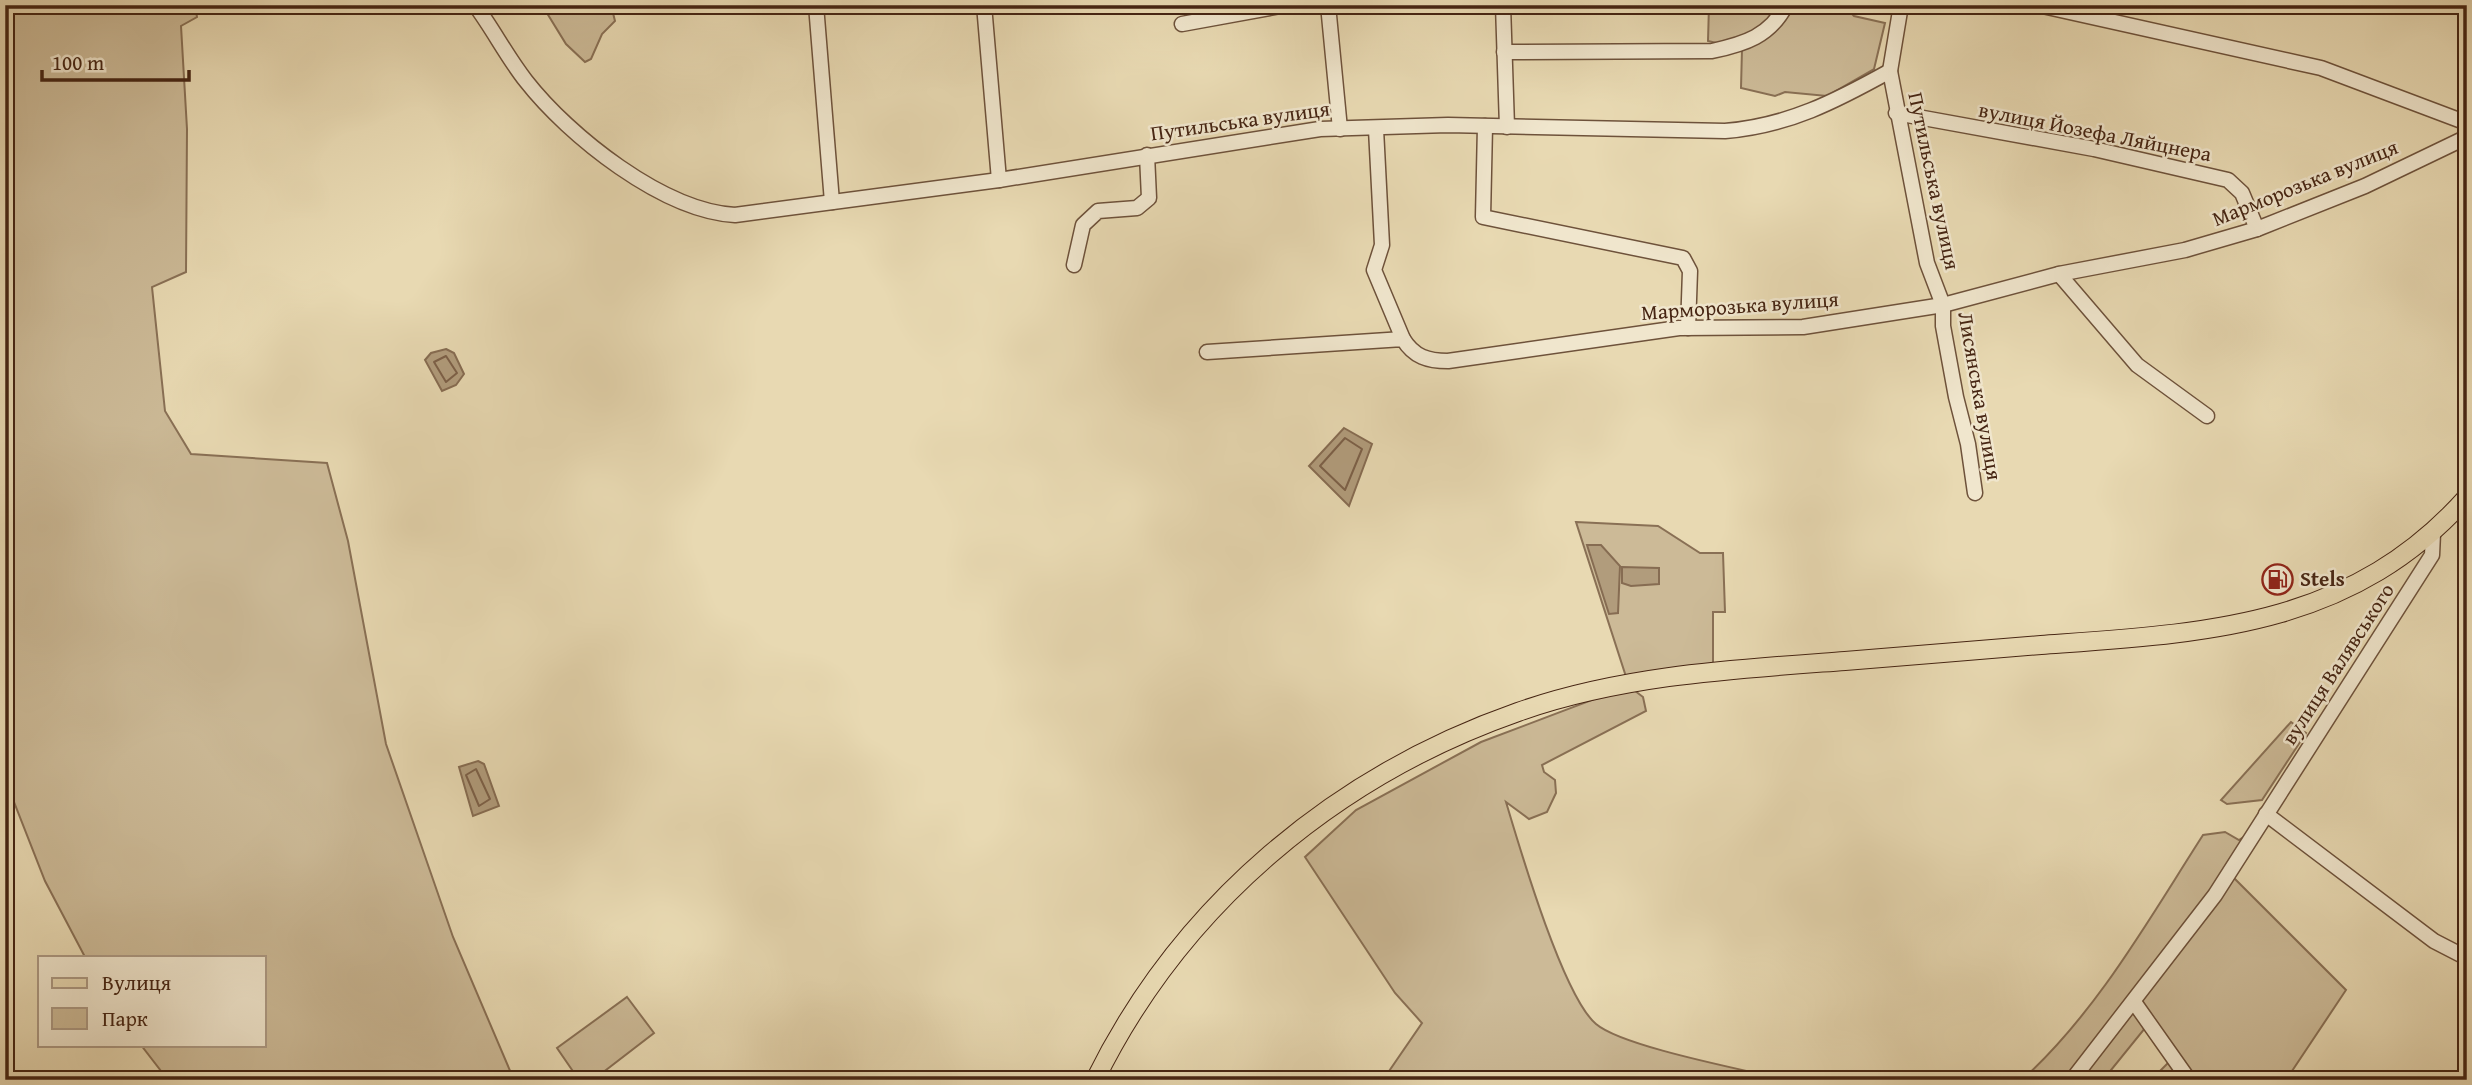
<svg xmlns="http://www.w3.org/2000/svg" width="2472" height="1085" font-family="'Gentium Book Plus',serif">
  <rect width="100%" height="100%" fill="#e8d9b2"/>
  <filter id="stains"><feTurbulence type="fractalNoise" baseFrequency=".00286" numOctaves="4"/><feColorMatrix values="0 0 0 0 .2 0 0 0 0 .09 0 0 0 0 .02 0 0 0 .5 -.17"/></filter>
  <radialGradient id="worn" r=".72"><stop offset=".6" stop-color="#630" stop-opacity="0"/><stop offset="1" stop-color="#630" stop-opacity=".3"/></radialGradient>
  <!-- green -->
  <g fill="#ccba97" stroke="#897055" stroke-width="2">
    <polygon points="5,5 195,5 197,17 181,26 187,129 186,272 152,287 165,411 191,454 327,463 348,541 386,744 453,937 514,1080 168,1080 141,1045 264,1045 264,957 85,957 45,881 5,779"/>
    <polygon points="542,5 594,5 613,13 615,21 602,34 591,59 585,62 566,44"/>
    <polygon points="1709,5 1844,5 1854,16 1885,23 1874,69 1827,96 1785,92 1775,96 1741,88 1742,49 1708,41"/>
    <path d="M1576 522 1658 526 1700 553H1723L1725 612H1713V670L1630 687 1643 697 1646 711 1542 765 1544 772 1555 780 1556 793 1547 812 1529 819 1506 802C1520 849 1563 996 1596 1024 1623 1047 1746 1070 1786 1080H1389L1385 1077 1422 1023 1395 993 1305 857 1356 810 1481 742 1629 686Z"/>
    <polygon points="2291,722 2306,733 2262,800 2227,804 2221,800"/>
    <path d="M2266 822 2234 878 2346 990 2286 1080H2151L2172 1059 2145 1028 2103 1080H2022C2097 1012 2149 919 2203 835L2225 832 2239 840Z"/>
    <polygon points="627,997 654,1033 593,1080 579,1080 557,1048"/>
  </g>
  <!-- water -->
  <g fill="#b19c7c" stroke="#866c52" stroke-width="2">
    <polygon points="446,349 454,353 464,374 456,385 442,391 425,360 431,353"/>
    <polygon points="1344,428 1372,444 1349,506 1309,466"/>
    <polygon points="1587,545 1601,545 1620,566 1618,613 1609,614"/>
    <polygon points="1622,567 1659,568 1659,584 1631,586 1622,583"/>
    <polygon points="478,761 484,764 499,806 473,816 459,767"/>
  </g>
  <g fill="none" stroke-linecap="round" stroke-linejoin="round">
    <!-- shore -->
    <g stroke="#7c6048" stroke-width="2">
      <polygon points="446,356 457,373 446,382 434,362"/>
      <polygon points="1345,438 1362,449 1345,490 1320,466"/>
      <polygon points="476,769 490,799 479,806 466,775"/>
    </g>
    <defs>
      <g id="minor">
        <path d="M475 5C493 29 507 57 526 81 569 136 663 211 735 215L999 180 1320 129 1448 125 1725 131C1788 126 1836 101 1890 71L1927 263 1943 305V326L1956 397 1968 444 1975 493"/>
        <polyline points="816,5 832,202"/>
        <polyline points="984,5 999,180"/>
        <polyline points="1328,5 1340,129"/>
        <polyline points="1503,5 1507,127"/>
        <polyline points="2038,5 2321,68 2467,123"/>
        <polyline points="1182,24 1286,5"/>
        <path d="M1504 52 1712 51C1745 44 1770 36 1786 5"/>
        <polyline points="1890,71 1901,5"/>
        <polyline points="1896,113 2094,149 2228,180 2242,193 2257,229"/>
        <polyline points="1485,126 1483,217 1683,258 1690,271 1688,328"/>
        <polyline points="1376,129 1382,245 1374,270 1403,339"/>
        <polyline points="1074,265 1083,225 1098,211 1137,208 1149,198 1147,155"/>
        <polyline points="2059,274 2137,365 2207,416"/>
        <path d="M1207 352 1403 339C1414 357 1428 361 1448 361L1679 328 1803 327 1943 305 2059 274 2185 250 2257 229 2365 186 2467 137"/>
        <polyline points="2266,814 2434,941 2467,958"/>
        <polyline points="2134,1002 2189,1080"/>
        <polyline points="2072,1080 2215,895 2432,555 2433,533"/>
      </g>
      <path id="major" d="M1095 1080C1181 905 1335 776 1518 712 1622 675 1736 669 1845 661 1910 656 1976 650 2041 645 2205 633 2350 628 2467 497"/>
    </defs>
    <!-- minor casing -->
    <use href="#minor" stroke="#6e523b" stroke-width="17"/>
    <!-- major casing -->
    <use href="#major" stroke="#462513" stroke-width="20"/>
    <!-- minor -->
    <use href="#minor" stroke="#f0e6cd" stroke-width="14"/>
    <!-- major -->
    <use href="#major" stroke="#e8d9b2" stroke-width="18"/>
  </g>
  <!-- icons -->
  <defs>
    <symbol id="fuel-ring" viewBox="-11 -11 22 22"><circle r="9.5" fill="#f0e6cd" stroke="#8f2418" stroke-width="1.5"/><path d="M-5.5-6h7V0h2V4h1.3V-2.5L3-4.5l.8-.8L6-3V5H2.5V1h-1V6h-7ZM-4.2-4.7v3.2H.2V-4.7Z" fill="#8f2418"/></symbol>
  </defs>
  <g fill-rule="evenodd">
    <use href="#fuel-ring" x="2260" y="562" width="35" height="35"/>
  </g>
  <g text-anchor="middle" stroke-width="5" stroke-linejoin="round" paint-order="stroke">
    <!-- street labels -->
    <g font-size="21" fill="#462513" stroke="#f0e6cd">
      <text transform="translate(1240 121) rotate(-8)" y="7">Путильська вулиця</text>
      <text transform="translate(2095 132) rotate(11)" y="7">вулиця Йозефа Ляйцнера</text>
      <text transform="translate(1934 181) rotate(78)" y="7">Путильська вулиця</text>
      <text transform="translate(2305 183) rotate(-22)" y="7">Марморозька вулиця</text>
      <text transform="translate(1740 306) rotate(-4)" y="7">Марморозька вулиця</text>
      <text transform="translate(1980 396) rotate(80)" y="7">Лисянська вулиця</text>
      <text transform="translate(2338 664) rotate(-57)" y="7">вулиця Валявського</text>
    </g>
    <!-- poi labels -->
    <g font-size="21" font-weight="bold" fill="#462513" stroke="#f0e6cd" text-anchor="start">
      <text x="2300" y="586">Stels</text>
    </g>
  </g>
  <!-- margin -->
  <rect width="2472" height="1085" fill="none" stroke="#e8d9b2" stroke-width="28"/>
  <rect x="7" y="7" width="2458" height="1071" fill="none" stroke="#462513" stroke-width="3.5"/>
  <rect x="14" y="14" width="2444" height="1057" fill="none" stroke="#462513" stroke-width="2"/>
  <!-- legend -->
  <rect x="38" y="956" width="228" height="91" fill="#f0e6cd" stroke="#ac9983" stroke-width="2"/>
  <rect x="52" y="978" width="35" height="10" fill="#e8d9b2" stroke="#ac9983" stroke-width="2"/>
  <text x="102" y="990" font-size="21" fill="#462513">Вулиця</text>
  <rect x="52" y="1008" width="35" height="21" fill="#ccba97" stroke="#ac9983" stroke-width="2"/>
  <text x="102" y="1026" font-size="21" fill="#462513">Парк</text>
  <!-- scale -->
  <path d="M42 70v10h147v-10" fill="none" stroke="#462513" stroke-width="3.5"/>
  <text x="52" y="70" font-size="21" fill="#462513" stroke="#f0e6cd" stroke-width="5" paint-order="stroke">100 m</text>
  <rect width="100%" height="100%" filter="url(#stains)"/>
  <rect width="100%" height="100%" fill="url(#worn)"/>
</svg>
